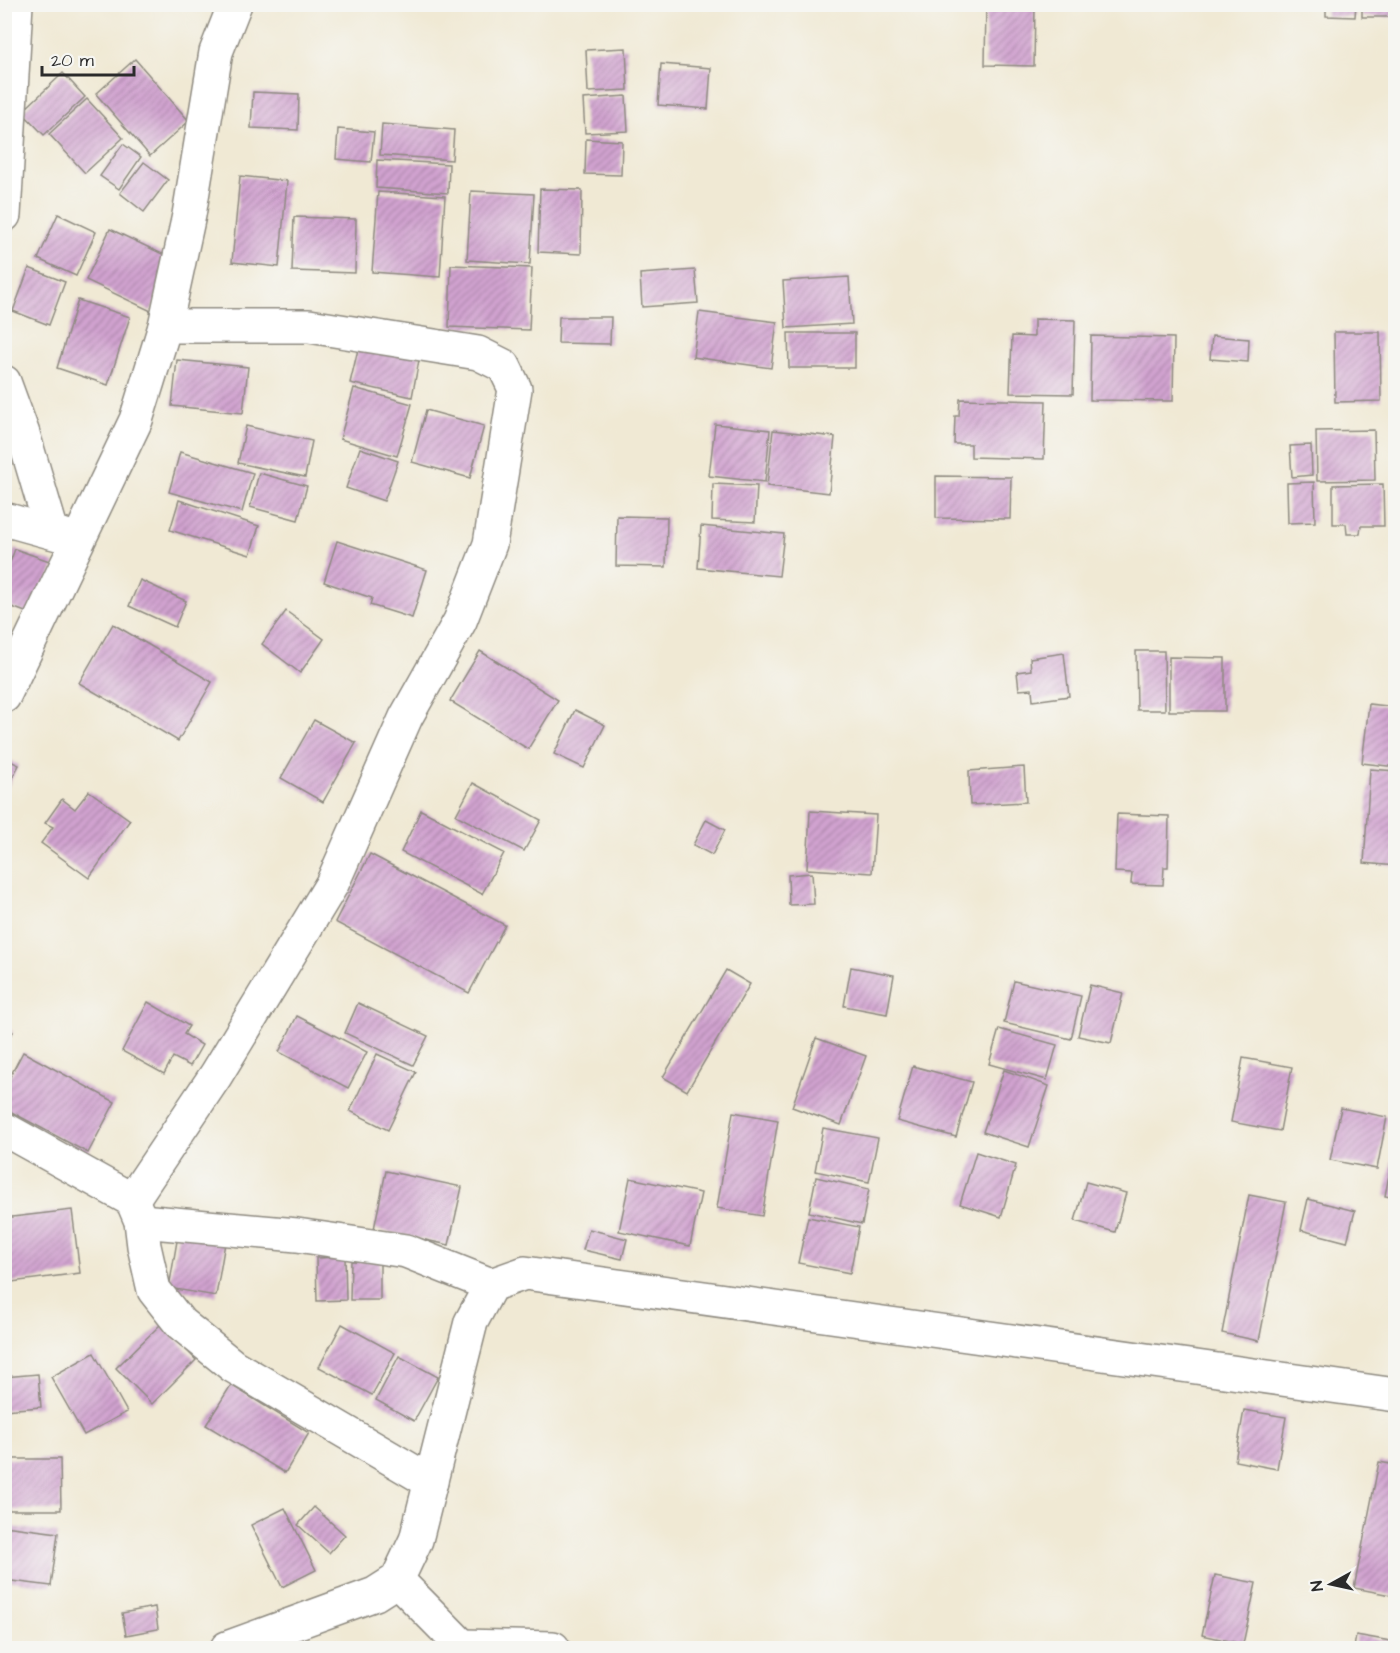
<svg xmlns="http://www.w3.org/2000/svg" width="1400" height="1653" font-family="'Architects Daughter',sans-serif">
  <defs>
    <pattern id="building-hatch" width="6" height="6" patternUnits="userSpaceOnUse" patternTransform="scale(1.5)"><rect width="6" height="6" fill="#d1a3d0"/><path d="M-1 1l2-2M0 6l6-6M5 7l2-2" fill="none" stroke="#aa85a9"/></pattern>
  </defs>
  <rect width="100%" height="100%" fill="#f6f6f2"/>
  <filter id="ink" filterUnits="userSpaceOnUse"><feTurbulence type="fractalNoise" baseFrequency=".0167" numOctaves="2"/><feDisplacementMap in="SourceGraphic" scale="12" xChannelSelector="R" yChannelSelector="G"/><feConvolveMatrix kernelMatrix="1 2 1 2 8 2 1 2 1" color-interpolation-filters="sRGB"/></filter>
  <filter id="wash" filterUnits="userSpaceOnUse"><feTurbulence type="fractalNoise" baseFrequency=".008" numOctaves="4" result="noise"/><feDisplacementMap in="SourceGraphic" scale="24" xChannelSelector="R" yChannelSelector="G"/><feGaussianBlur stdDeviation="1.35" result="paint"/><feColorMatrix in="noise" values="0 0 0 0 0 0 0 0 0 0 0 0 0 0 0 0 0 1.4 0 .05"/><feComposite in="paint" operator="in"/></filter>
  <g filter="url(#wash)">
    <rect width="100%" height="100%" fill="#f0e9d4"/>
    <g id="blocks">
      <!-- building -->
      <g fill="url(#building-hatch)">
        <polygon points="986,4 1035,4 1034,66 985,65"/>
        <polygon points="1326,4 1356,4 1355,17 1326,16"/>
        <rect x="1362" y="4" width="34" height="13"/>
        <polygon points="626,48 628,90 588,92 586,50"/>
        <polygon points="135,59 189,121 150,156 96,94"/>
        <polygon points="661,64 711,68 708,109 658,105"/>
        <polygon points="63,73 85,97 44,135 22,112"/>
        <polygon points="253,92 299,94 298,130 251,128"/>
        <polygon points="626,96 628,131 585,133 583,99"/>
        <polygon points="87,99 123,138 85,173 49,134"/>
        <polygon points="382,124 454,130 452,160 380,155"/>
        <polygon points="338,129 374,132 371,162 336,159"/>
        <polygon points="586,139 622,141 621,175 585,174"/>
        <polygon points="123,144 141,157 119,189 100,176"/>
        <polygon points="377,160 449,164 448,193 376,188"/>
        <polygon points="144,162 168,180 144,212 120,193"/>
        <polygon points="240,176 287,181 279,267 232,262"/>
        <polygon points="540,189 582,190 581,254 538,252"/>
        <polygon points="471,191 534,194 530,264 467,260"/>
        <polygon points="378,192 445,196 440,277 372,272"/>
        <polygon points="58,214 96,232 76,276 38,259"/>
        <polygon points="294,217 356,219 355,273 292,271"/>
        <polygon points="110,229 175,260 151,311 86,280"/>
        <polygon points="451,265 532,268 529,330 449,327"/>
        <polygon points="29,268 65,282 49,325 13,311"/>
        <polygon points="695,270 698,303 642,307 640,274"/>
        <polygon points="849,277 852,324 786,328 783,281"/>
        <polygon points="78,300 130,317 108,385 57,368"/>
        <polygon points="699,312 777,322 771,368 693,357"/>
        <polygon points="559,317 611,317 610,344 558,343"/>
        <polygon points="1034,319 1075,320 1073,394 1010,393 1012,336 1034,337"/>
        <polygon points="1334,332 1380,332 1381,401 1335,402"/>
        <polygon points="788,333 855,333 855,368 789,368"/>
        <polygon points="1091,336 1174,338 1173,401 1090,400"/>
        <polygon points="1212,336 1249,339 1248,362 1210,359"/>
        <polygon points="360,341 420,355 412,397 350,383"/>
        <polygon points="177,360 248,367 243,413 172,406"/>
        <polygon points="354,388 412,404 397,456 340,439"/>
        <polygon points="960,399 1046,401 1044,459 971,457 971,444 954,444 955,416 959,416"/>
        <polygon points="426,410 484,426 470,478 412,462"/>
        <polygon points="715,424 770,430 765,482 709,476"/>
        <polygon points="246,426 312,441 305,477 238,463"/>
        <polygon points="773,430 835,437 829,493 767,486"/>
        <polygon points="1374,430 1375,480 1317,481 1316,431"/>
        <polygon points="1311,445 1312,475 1292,477 1290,446"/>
        <polygon points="360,448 398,461 384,501 346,488"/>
        <polygon points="180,452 253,473 242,512 169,492"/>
        <polygon points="259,473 307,486 298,520 250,507"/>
        <polygon points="936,476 1011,477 1010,519 936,518"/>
        <polygon points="1314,482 1315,522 1288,523 1287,483"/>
        <polygon points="713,484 757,486 755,522 712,520"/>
        <polygon points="1383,484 1384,526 1361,526 1360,534 1347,534 1346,524 1333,524 1333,485"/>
        <polygon points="179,500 259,526 250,555 170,530"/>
        <polygon points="617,516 667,517 666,567 616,566"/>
        <polygon points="701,526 784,534 779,576 698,568"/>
        <polygon points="4,537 9,539 5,555 4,555"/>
        <polygon points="337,541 427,570 412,618 370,605 372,598 324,582"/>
        <polygon points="15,549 55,563 36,616 4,604 4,578"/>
        <polygon points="140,580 186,601 175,627 129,606"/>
        <polygon points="286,611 324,639 300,673 262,644"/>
        <polygon points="113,624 212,682 178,741 79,683"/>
        <polygon points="480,651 558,700 528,749 450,701"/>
        <polygon points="1136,651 1164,651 1165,710 1137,710"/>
        <polygon points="1064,653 1069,696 1033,701 1032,689 1019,690 1017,672 1031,670 1030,658"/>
        <polygon points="1169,657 1225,658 1225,711 1169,711"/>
        <polygon points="1369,704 1396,707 1396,767 1362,763"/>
        <polygon points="575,710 605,725 584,768 554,754"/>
        <polygon points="314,720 356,743 323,802 281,778"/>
        <polygon points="4,758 19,765 4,794"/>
        <polygon points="1024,767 1026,802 970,805 969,771"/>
        <polygon points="1370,769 1396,771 1396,866 1364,863"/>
        <polygon points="473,783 541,820 524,851 456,815"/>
        <polygon points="89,791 130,820 89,878 41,843 53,827 45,823 62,799 75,809"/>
        <polygon points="421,810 504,853 482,894 401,852"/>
        <polygon points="810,811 876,815 872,873 807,869"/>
        <polygon points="1117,814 1169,816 1168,867 1164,867 1163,885 1131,884 1132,873 1115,872"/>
        <polygon points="706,820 725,830 712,855 693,845"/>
        <polygon points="370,854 505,925 469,993 335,922"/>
        <polygon points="812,873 814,904 789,905 788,875"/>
        <polygon points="851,967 894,975 887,1014 844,1006"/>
        <polygon points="726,970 750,984 687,1091 663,1077"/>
        <polygon points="1014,981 1081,996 1071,1039 1004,1023"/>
        <polygon points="1090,985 1123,993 1111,1043 1078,1036"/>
        <polygon points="148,1002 189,1026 184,1034 202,1045 190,1066 173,1057 164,1074 122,1051"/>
        <polygon points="358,1003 428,1036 413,1065 345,1033"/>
        <polygon points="297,1016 367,1052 348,1088 279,1052"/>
        <polygon points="4,1025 13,1032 4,1041"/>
        <polygon points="999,1029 1057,1045 1047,1080 989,1064"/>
        <polygon points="816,1038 866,1056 841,1125 792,1107"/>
        <polygon points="23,1052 115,1102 88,1153 4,1108 4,1088"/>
        <polygon points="377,1054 416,1072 388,1130 350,1111"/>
        <polygon points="1243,1058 1292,1067 1280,1131 1231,1122"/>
        <polygon points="913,1066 972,1082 956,1137 897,1121"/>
        <polygon points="1004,1070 1049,1086 1029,1147 983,1132"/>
        <polygon points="1341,1108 1387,1117 1377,1169 1330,1160"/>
        <polygon points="733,1112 778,1120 762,1216 717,1208"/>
        <polygon points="823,1128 878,1138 869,1182 815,1171"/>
        <polygon points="1394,1149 1396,1149 1396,1198 1385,1196"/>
        <polygon points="976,1152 1016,1165 1001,1217 960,1204"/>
        <polygon points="386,1171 462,1187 449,1245 374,1229"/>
        <polygon points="816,1177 869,1189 862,1224 809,1212"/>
        <polygon points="630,1178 701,1193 690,1246 619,1231"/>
        <polygon points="1086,1182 1126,1193 1115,1232 1075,1221"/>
        <polygon points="1249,1195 1286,1202 1259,1341 1222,1333"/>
        <polygon points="1308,1199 1355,1211 1347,1242 1301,1230"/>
        <polygon points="72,1210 80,1273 12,1282 4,1218"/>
        <polygon points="808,1217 859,1227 850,1273 798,1263"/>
        <polygon points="179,1229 226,1237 216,1296 169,1288"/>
        <polygon points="589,1229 627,1239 622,1259 583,1250"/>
        <polygon points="345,1257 346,1300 317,1301 316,1258"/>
        <polygon points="351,1261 380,1261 380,1300 350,1300"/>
        <polygon points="161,1324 196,1360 152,1404 116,1368"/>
        <polygon points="342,1324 395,1353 372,1395 319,1367"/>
        <polygon points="94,1353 127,1412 84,1435 51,1377"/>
        <polygon points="399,1356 438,1377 414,1421 376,1400"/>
        <polygon points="38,1374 41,1407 4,1410 4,1377"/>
        <polygon points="231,1385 309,1433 285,1473 206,1425"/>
        <polygon points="1244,1410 1286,1417 1277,1469 1235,1461"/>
        <polygon points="4,1459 60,1459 61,1510 4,1510"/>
        <polygon points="1379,1462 1396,1465 1396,1596 1354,1588"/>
        <polygon points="314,1507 345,1535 329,1553 298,1525"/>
        <polygon points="285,1508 316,1570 282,1587 251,1525"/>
        <polygon points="4,1526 58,1533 51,1586 4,1580"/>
        <polygon points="1215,1575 1256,1583 1243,1644 1202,1635"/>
        <polygon points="155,1607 158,1629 126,1635 122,1613"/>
        <polygon points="1356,1635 1396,1642 1396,1648 1354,1648"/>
      </g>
    </g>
  </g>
  <g filter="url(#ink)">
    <use href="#blocks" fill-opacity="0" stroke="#8e8a80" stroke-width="1.5"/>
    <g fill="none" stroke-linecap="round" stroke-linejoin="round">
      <defs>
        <g id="minor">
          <polyline points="4,215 16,4"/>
          <polyline points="4,382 23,434 52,532"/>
          <polyline points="4,519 69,537"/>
          <polyline points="4,696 136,420 165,326 189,215 216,52 235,4"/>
          <polyline points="4,1129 132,1200 141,1221 144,1246 154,1290 180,1323 233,1366 431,1482"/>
          <polyline points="132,1200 216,1075 332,884 406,717 460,621 490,544 515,389 504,366 478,353 309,326 165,326"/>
          <polyline points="141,1221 297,1235 406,1251 491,1285"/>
          <polyline points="397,1580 464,1648"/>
          <polyline points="462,1646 553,1648"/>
          <polyline points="227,1648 375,1594 397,1580 416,1540 471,1322 491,1285 525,1273 1396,1395"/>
        </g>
      </defs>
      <!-- minor casing -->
      <use href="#minor" stroke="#8e8a80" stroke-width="36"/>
      <!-- minor -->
      <use href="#minor" stroke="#fff" stroke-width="33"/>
    </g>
  </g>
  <!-- margin -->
  <rect width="1400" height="1653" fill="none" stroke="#f6f6f2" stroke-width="24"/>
  <!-- north arrow -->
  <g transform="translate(1331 1584) rotate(262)" stroke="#f6f6f2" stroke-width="4.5" paint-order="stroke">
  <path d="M0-4.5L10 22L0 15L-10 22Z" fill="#2b2b2b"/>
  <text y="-9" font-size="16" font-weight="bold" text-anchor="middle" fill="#2b2b2b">N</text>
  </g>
  <!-- scale -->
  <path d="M42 66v9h92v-9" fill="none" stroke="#2b2b2b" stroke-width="3"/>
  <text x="51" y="66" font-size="18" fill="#2b2b2b" stroke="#f6f6f2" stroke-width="4.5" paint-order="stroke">20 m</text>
</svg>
